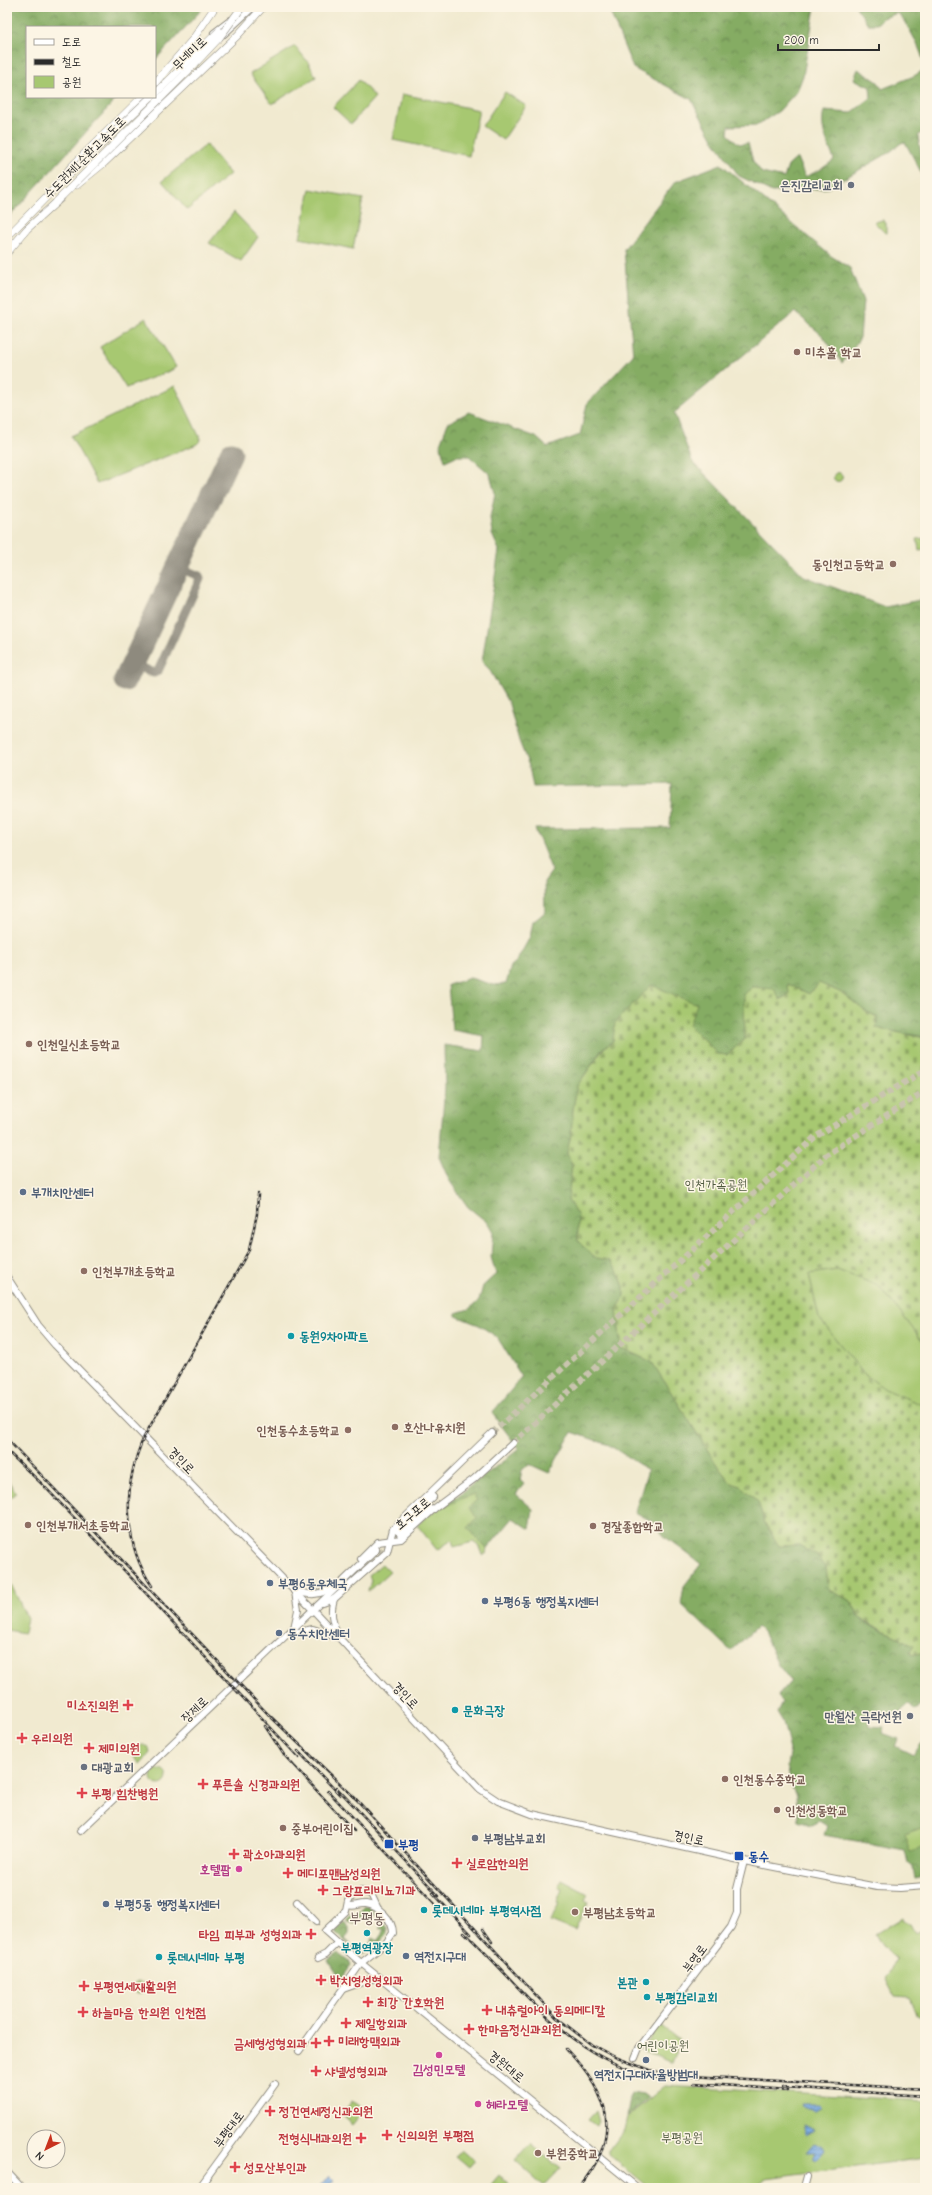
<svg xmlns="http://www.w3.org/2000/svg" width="932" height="2195" font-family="'Comic Neue','Poor Story',sans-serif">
  <defs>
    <pattern id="forest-crowns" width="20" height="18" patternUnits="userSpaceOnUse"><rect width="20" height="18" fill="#85ac63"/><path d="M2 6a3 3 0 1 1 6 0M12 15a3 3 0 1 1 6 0" fill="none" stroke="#6d8c52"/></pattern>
    <pattern id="cemetery-stones" width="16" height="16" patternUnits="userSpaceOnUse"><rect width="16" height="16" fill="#a7c871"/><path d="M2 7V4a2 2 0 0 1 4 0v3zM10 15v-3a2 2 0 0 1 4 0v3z" fill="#88a35d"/></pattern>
    <pattern id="water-rules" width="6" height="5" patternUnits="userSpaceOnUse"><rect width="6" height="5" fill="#76a9e2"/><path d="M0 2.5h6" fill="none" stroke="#618ab7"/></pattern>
  </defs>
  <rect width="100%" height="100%" fill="#fcf5e5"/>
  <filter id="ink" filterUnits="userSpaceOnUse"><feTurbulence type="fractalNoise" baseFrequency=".025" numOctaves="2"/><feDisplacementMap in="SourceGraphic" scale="8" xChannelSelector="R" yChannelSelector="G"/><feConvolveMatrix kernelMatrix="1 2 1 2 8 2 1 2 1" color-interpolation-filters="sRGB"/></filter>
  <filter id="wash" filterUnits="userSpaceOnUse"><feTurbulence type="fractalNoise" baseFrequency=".012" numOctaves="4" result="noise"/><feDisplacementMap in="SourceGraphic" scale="16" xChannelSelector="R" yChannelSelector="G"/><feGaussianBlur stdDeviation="0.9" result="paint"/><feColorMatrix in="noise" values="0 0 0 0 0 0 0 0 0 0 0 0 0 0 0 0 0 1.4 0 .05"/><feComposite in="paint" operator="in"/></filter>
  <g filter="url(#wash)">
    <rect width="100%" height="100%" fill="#f1ead0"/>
    <!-- forest -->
    <g fill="url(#forest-crowns)" stroke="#586c47">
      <polygon points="7,7 204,7 155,60 155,27 27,27 27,97 118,97 7,219"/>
      <path d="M608 7H815L803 76 797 91 779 111 757 125 729 126 728 134 739 144 748 143 753 161 762 173 784 178 788 166 797 158 805 177 820 170 834 160C829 144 819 130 824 111L851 113 871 98 870 87 854 79 858 69 878 82 882 89 914 76 925 69C923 52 909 26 898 13L883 18 877 24H868L856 7H925V129L918 136 921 154 925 158V173L922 174 905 142 901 143 890 152 828 188 772 192 739 176 713 139 691 99 633 68Z"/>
      <polygon points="721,164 831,256 850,268 863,301 860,338 842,363 823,336 795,312 674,413 692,461 804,576 885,607 925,599 925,1037 875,1028 877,1017 865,1011 842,993 819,983 809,994 788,984 789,994 779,1000 752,987 744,995 745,1039 727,1055 718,1054 689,1025 616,1023 614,1041 603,1048 577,1086 573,1110 571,1135 567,1153 572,1166 568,1200 578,1216 578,1241 594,1257 610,1261 618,1270 624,1286 624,1298 617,1309 621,1348 652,1362 719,1468 731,1483 741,1486 758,1502 765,1523 779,1545 799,1545 816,1555 826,1567 829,1590 849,1600 863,1621 915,1645 912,1655 925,1652 925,1704 915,1710 909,1704 902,1710 898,1718 878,1712 868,1712 870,1726 884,1727 882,1733 899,1739 895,1746 913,1755 922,1743 925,1744 925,1877 915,1879 913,1867 908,1863 905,1850 824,1835 827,1826 819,1821 811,1825 798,1821 796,1796 791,1785 787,1765 790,1750 783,1722 777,1712 782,1702 777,1697 791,1681 778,1665 764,1634 757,1627 731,1651 681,1604 684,1586 701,1564 664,1536 653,1522 635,1512 648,1470 609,1445 572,1432 549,1473 529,1464 522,1470 520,1480 524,1484 516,1494 533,1509 530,1529 513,1518 487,1549 468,1528 443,1507 519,1449 492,1413 522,1377 497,1337 479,1325 456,1316 456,1313 469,1309 479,1301 483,1286 496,1274 491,1257 493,1232 488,1223 468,1207 449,1180 439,1157 445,1087 444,1045 483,1051 484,1036 452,1030 448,985 470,978 494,985 506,984 511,966 516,962 530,937 533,922 545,912 544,882 552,871 535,829 670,828 672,784 533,787 529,766 519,741 509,704 489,669 482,662 499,550 492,534 490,518 495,493 490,474 469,456 456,456 445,461 440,444 448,423 469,412 536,437 547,447 580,435 587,404 633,355 624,249 675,182"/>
      <polygon points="365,1906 370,1908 377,1917 371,1912 365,1912 354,1924 347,1922 347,1918 351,1914 356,1915"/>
      <polygon points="344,1922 349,1927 349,1934 345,1939 360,1953 366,1951 364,1954 360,1954 335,1932"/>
      <polygon points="383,1922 388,1928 388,1933 378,1944 370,1947 368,1946 373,1938 377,1941 385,1930 380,1927"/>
      <polygon points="338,1953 350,1962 351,1966 342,1978 340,1978 328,1960"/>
      <polygon points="631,2092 643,2094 648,2098 627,2116"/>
    </g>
    <!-- cemetery -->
    <polygon fill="url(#cemetery-stones)" stroke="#697a4e" points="819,983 842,993 865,1011 877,1017 876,1028 925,1038 925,1344 879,1286 837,1270 809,1274 819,1318 863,1373 885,1389 925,1406 925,1652 912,1655 910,1651 914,1645 863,1620 849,1600 829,1590 826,1567 816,1555 799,1545 779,1546 765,1523 758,1502 741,1486 731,1483 719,1468 652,1362 621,1348 617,1309 624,1298 624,1286 617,1270 610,1261 594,1257 578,1241 578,1216 568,1200 572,1166 567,1153 571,1135 573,1110 577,1086 604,1048 613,1041 615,1023 651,985 697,1004 689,1025 718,1054 727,1055 745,1039 744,995 752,987 774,989 780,1000 789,994 788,984 809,994"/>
    <!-- green -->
    <g fill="#a7c871" stroke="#697a4e">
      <polygon points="295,46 308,62 316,77 272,104 250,74"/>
      <polygon points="359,80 375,97 351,124 333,107"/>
      <polygon points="505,92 526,106 503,140 482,126"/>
      <polygon points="402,94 479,110 469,156 393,140"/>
      <polygon points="206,145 230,174 187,210 162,181"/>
      <polygon points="310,189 363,199 353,249 300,238"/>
      <polygon points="234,212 258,237 241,261 209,243"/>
      <polygon points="883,220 886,223 886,234 874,222"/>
      <polygon points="146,318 176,367 172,370 126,388 100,347"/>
      <polygon points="175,386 201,440 197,444 97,484 71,436"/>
      <circle cx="838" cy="477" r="4.5"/>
      <polygon points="925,538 925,549 919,550 917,539"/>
      <polygon points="837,1270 879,1286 925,1344 925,1406 885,1389 863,1373 819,1318 809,1274"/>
      <polygon points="7,1479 16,1493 7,1501"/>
      <polygon points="473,1494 477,1500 469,1507 477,1518 468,1528 487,1549 486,1554 483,1555 480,1547 473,1542 454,1547 452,1540 437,1550 417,1525 441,1505 443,1507"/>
      <polygon points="382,1564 390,1572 368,1592 371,1580 369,1575"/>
      <polygon points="7,1576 27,1618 24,1633 7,1630"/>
      <polygon points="142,1744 148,1747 150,1753 140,1764 133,1756 133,1752"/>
      <circle cx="159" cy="1777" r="8"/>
      <polygon points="925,1827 925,1846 910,1851 904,1834"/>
      <polygon points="562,1880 588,1894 585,1900 588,1902 575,1931 551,1921 559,1903 557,1902 562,1889 559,1887"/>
      <polygon points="903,1917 904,1920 911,1924 916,1933 925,1928 925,2019 917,2015 910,1998 895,1997 885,1978 889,1974 896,1959 882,1946 875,1934"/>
      <circle cx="139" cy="1988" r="6"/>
      <polygon points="660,2025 680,2041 672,2063 642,2050"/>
      <polygon points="665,2086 925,2101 925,2158 765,2179 754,2188 649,2188 609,2155 609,2151 624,2130 627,2117"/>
      <polygon points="352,2101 364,2110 352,2125 341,2115"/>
      <polygon points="596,2111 599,2122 596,2126 588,2120"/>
      <polygon points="530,2143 560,2169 544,2186 515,2160"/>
      <polygon points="461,2150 474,2161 468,2168 455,2157"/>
      <polygon points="499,2175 513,2188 488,2188"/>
    </g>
    <!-- water -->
    <g fill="url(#water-rules)" stroke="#506a86">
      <polygon points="801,2104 818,2104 820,2106 815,2110 802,2107"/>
      <polygon points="803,2125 815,2130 806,2135"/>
      <polygon points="814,2143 823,2146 825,2150 816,2161 812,2159 815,2152 806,2152"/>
      <polygon points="329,2176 334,2181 328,2188 319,2188"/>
    </g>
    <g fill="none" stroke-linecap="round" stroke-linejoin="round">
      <!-- taxiway -->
      <polyline stroke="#8e8a7e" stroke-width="9" points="133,664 154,673 158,671 200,579 199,576 178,567"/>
      <!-- runway -->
      <polyline stroke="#8e8a7e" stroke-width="23" points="125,680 231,453"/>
    </g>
  </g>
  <g filter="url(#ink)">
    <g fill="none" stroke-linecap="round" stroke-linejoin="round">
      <!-- major-tunnel -->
      <g stroke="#c9c4af" stroke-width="6" stroke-dasharray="6 3" stroke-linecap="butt">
        <polyline points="492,1433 815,1137 925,1070"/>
        <polyline points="513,1443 826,1155 925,1091"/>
        <polyline points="379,1553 390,1544"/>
      </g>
      <defs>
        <g id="major">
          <polyline points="214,33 231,20"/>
          <polyline points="224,34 253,7"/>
          <polyline points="7,1277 38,1325 55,1345 314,1611 480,1789 498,1801 532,1814 744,1861 877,1887 900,1888 925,1886"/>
          <polyline points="397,1531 433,1497"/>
          <polyline points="400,1534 429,1508"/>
          <polyline points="361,1559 378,1542 401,1539 435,1508 474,1479 513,1443"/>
          <path d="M294 1591C309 1595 320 1597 332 1586"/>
          <path d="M334 1599C330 1612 332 1621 337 1633"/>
          <polyline points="323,1603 334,1599 387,1552 393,1529 492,1433"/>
          <polyline points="294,1628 298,1610 295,1592"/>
          <polyline points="289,1634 313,1629 336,1637"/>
          <polyline points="80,1831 376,1550"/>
          <polyline points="297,1902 316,1922"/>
          <polyline points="378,1909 371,1894 361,1891 355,1893 348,1901 346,1911 325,1931 361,1963 638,2188"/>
          <polyline points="318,1958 326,1954 337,1943"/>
          <polyline points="343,1989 371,1979 381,1979"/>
          <path d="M299 2051 361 1963 386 1943 393 1933C393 1920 379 1906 366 1904 359 1903 355 1908 348 1905"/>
          <polyline points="635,2058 639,2048 731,1927 737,1913 737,1889 744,1861"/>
          <polyline points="7,2172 22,2188"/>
          <polyline points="199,2188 275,2084"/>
          <polyline points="804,2188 807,2177"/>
        </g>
        <g id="highway">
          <polyline points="155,83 193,39 215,7"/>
          <polyline points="77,185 104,163 238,35 263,7"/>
          <polyline points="7,237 56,187 71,167 142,97"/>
          <polyline points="7,253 27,229 61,198"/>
        </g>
      </defs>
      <!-- major casing -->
      <use href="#major" stroke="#8e8a7e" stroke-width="8"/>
      <!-- highway casing -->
      <use href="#highway" stroke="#8e8a7e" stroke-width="8"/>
      <!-- major -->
      <use href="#major" stroke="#fff" stroke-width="6"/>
      <!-- highway -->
      <use href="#highway" stroke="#fff" stroke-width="7"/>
      <defs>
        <g id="rail">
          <polyline points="7,1439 268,1714 356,1799 556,2017 592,2045 615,2057 649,2070 672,2075 925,2089"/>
          <polyline points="7,1451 43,1485 139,1586 299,1758"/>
          <path d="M152 1586C122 1542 123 1484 144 1437L249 1250 257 1214 258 1194"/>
          <polyline points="265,1726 284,1755 354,1831"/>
          <polyline points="298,1751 340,1795"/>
          <polyline points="337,1788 439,1896"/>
          <polyline points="328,1791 435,1904"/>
          <polyline points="433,1893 471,1934"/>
          <polyline points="483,1929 492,1942"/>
          <path d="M464 1932C528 1992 566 2058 659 2078"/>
          <path d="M566 2049C610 2095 624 2135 578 2188"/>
          <polyline points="694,2083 788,2090"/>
          <polyline points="783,2087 925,2096"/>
        </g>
      </defs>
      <!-- rail casing -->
      <use href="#rail" stroke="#2b2b2b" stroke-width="2.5"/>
      <!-- rail -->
      <use href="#rail" stroke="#fcf5e5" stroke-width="1" stroke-dasharray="3" stroke-linecap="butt"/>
      <defs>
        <g id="highway-bridge">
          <polyline points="155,94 219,31"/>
          <polyline points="56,187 151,97"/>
          <polyline points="57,201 187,72 219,38 242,7"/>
        </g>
      </defs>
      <!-- highway-bridge casing -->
      <use href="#highway-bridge" stroke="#8e8a7e" stroke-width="8" stroke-linecap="butt"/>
      <!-- highway-bridge -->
      <use href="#highway-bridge" stroke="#fff" stroke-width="7"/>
    </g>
  </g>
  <!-- markers -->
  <g fill="#6b7280" stroke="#fcf5e5" stroke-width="1.5">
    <circle cx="851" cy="185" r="4"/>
    <circle cx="910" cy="1716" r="4"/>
    <circle cx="84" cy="1767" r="4"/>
    <circle cx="475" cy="1838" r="4"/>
  </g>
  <g fill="#8d6e63" stroke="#fcf5e5" stroke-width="1.5">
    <circle cx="797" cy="352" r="4"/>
    <circle cx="893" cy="564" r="4"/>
    <circle cx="29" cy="1044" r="4"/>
    <circle cx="84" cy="1271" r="4"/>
    <circle cx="395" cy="1427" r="4"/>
    <circle cx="348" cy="1430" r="4"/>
    <circle cx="28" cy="1525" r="4"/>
    <circle cx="593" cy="1526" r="4"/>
    <circle cx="725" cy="1779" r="4"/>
    <circle cx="777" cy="1810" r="4"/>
    <circle cx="283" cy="1828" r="4"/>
    <circle cx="575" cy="1912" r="4"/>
    <circle cx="538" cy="2153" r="4"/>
  </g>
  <g fill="#5c6f8a" stroke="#fcf5e5" stroke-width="1.5">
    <circle cx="23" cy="1192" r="4"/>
    <circle cx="270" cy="1583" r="4"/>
    <circle cx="485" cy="1601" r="4"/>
    <circle cx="279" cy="1633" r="4"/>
    <circle cx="106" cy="1904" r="4"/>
    <circle cx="406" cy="1956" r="4"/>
    <circle cx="646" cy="2060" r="4"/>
  </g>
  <g fill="#0f9aa8" stroke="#fcf5e5" stroke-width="1.5">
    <circle cx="291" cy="1336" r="4"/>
    <circle cx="455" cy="1710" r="4"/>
    <circle cx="424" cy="1910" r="4"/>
    <circle cx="367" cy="1933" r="4"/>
    <circle cx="159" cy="1957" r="4"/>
    <circle cx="646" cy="1982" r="4"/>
    <circle cx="647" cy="1997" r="4"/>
  </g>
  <g fill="#e0444e" stroke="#fcf5e5" stroke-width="1.5">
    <path d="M126 1699h4v4h4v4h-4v4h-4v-4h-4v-4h4z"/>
    <path d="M20 1732h4v4h4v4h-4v4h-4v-4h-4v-4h4z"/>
    <path d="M87 1742h4v4h4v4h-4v4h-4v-4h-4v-4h4z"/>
    <path d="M201 1778h4v4h4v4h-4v4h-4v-4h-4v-4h4z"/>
    <path d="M80 1787h4v4h4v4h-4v4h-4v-4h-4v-4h4z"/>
    <path d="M232 1848h4v4h4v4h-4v4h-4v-4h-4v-4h4z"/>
    <path d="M455 1857h4v4h4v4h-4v4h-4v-4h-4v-4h4z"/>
    <path d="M286 1867h4v4h4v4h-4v4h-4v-4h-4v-4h4z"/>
    <path d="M321 1884h4v4h4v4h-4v4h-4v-4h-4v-4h4z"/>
    <path d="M309 1928h4v4h4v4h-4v4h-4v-4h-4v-4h4z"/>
    <path d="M319 1974h4v4h4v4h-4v4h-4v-4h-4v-4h4z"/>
    <path d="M82 1980h4v4h4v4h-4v4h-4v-4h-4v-4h4z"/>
    <path d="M366 1996h4v4h4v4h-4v4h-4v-4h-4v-4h4z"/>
    <path d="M485 2004h4v4h4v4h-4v4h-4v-4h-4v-4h4z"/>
    <path d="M81 2006h4v4h4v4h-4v4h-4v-4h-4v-4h4z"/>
    <path d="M344 2017h4v4h4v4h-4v4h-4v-4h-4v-4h4z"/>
    <path d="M467 2023h4v4h4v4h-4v4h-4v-4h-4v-4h4z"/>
    <path d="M327 2035h4v4h4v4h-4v4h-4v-4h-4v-4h4z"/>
    <path d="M314 2037h4v4h4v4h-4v4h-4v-4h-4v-4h4z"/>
    <path d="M314 2065h4v4h4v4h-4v4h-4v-4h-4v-4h4z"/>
    <path d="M268 2105h4v4h4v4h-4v4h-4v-4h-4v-4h4z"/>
    <path d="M385 2129h4v4h4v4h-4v4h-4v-4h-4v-4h4z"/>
    <path d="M359 2132h4v4h4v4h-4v4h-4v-4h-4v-4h4z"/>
    <path d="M233 2161h4v4h4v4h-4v4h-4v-4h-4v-4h4z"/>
  </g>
  <g fill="#1a4fb4" stroke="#fcf5e5" stroke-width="1.5">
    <rect x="384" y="1839" width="10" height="10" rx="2"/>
    <rect x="734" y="1851" width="10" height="10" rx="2"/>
  </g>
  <g fill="#d1479c" stroke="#fcf5e5" stroke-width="1.5">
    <circle cx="239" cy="1869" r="4"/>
    <circle cx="439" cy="2055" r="4"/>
    <circle cx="478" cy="2104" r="4"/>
  </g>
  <g text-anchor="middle" stroke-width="3" stroke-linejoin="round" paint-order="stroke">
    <!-- street labels -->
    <g font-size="13" fill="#2b2b2b" stroke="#fcf5e5">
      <text transform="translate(189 53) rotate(-44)" y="5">무네미로</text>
      <text transform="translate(84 157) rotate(-45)" y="5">수도권제1순환고속도로</text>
      <text transform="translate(182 1460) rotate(46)" y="5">경인로</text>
      <text transform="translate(412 1513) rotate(-40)" y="5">호구포로</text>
      <text transform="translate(406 1695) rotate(47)" y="5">경인로</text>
      <text transform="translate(194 1709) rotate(-43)" y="5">장제로</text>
      <text transform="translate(689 1837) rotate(12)" y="5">경인로</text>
      <text transform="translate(694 1958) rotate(-53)" y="5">부영로</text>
      <text transform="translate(507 2066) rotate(39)" y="5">경원대로</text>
      <text transform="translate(228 2129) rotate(-54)" y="5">부평대로</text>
    </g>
    <!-- worship labels -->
    <g font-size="13" font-weight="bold" fill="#5b616d" stroke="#fcf5e5" text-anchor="end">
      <text x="843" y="190">은진감리교회</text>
      <text x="902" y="1721">만월산 극락선원</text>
      <text x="92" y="1772" text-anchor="start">대광교회</text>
      <text x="483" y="1843" text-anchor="start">부평남부교회</text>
    </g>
    <!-- education labels -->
    <g font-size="13" font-weight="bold" fill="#785e54" stroke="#fcf5e5" text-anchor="start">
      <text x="805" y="357">미추홀 학교</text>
      <text x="885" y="569" text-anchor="end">동인천고등학교</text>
      <text x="37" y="1049">인천일신초등학교</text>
      <text x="92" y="1276">인천부개초등학교</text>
      <text x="403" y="1432">호산나유치원</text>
      <text x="340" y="1435" text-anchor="end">인천동수초등학교</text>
      <text x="36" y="1530">인천부개서초등학교</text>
      <text x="601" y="1531">경잘종합학교</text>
      <text x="733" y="1784">인천동수중학교</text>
      <text x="785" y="1815">인천성동학교</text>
      <text x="291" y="1833">중부어린이집</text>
      <text x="583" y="1917">부평남초등학교</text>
      <text x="546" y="2158">부원중학교</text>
    </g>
    <!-- park labels -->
    <g font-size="13" fill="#505a40" stroke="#fcf5e5">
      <text x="716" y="1189">인천가족공원</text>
      <text x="663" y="2050">어린이공원</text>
      <text x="682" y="2142">부평공원</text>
    </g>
    <!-- service labels -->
    <g font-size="13" font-weight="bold" fill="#4e5e75" stroke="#fcf5e5" text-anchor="start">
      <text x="31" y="1197">부개치안센터</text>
      <text x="278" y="1588">부평6동우체국</text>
      <text x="493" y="1606">부평6동 행정복지센터</text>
      <text x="287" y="1638">동수치안센터</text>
      <text x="114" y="1909">부평5동 행정복지센터</text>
      <text x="414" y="1961">역전지구대</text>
      <text x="646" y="2079" text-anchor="middle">역전지구대자율방범대</text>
    </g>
    <!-- culture labels -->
    <g font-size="13" font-weight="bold" fill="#0d838f" stroke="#fcf5e5" text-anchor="start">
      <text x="299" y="1341">동원9차아파트</text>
      <text x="463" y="1715">문화극장</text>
      <text x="432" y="1915">롯데시네마 부평역사점</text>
      <text x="367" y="1952" text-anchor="middle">부평역광장</text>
      <text x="167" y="1962">롯데시네마 부평</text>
      <text x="638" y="1987" text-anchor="end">본관</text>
      <text x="655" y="2002">부평감리교회</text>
    </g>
    <!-- health labels -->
    <g font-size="13" font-weight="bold" fill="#be3a42" stroke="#fcf5e5" text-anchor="start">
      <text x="119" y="1710" text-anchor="end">미소진의원</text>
      <text x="31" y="1743">우리의원</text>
      <text x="98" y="1753">제미의원</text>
      <text x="212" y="1789">푸른솔 신경과의원</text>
      <text x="91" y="1798">부평 힘찬병원</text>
      <text x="243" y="1859">곽소아과의원</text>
      <text x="466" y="1868">실로암한의원</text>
      <text x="297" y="1878">메디포맨남성의원</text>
      <text x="332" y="1895">그랑프리비뇨기과</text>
      <text x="302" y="1939" text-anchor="end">타임 피부과 성형외과</text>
      <text x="330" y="1985">박치영성형외과</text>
      <text x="93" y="1991">부평연세재활의원</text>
      <text x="377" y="2007">최강 간호학원</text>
      <text x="496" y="2015">내츄럴아이 동의메디칼</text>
      <text x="92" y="2017">하늘마음 한의원 인천점</text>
      <text x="355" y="2028">제일항외과</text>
      <text x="478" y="2034">한마음정신과의원</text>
      <text x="338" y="2046">미래항맥외과</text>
      <text x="307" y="2048" text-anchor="end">금세형성형외과</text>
      <text x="325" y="2076">샤넬성형외과</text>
      <text x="279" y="2116">정건연세정신과의원</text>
      <text x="396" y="2140">신의의원 부평점</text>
      <text x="352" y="2143" text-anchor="end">전형식내과의원</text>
      <text x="244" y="2172">성모산부인과</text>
    </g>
    <!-- transit labels -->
    <g font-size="13" font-weight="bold" fill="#164399" stroke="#fcf5e5" text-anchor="start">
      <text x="398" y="1849">부평</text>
      <text x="748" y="1861">동수</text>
    </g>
    <!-- hotel labels -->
    <g font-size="13" font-weight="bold" fill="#b23c85" stroke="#fcf5e5" text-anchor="end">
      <text x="231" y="1874">호텔팝</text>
      <text x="439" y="2074" text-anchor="middle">김성민모텔</text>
      <text x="486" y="2109" text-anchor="start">헤라모텔</text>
    </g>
    <!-- quarter labels -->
    <g font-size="15" fill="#6c5853" stroke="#fcf5e5">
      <text x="367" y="1923">부평동</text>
    </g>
  </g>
  <!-- margin -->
  <rect width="932" height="2195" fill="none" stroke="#fcf5e5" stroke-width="24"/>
  <!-- legend -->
  <rect x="26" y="26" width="130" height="72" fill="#fcf5e5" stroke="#a8a49b"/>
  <rect x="34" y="39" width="20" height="6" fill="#ffffff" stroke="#a8a49b"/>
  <text x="62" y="46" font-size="12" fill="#2b2b2b">도로</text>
  <rect x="34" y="59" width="20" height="6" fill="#2b2b2b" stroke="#a8a49b"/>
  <text x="62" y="66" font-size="12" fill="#2b2b2b">철도</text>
  <rect x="34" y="76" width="20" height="12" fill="#a7c871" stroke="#a8a49b"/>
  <text x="62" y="86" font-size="12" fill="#2b2b2b">공원</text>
  <!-- north arrow -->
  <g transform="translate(46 2149) rotate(222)"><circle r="19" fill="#fcf5e5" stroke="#a8a49b"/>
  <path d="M0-3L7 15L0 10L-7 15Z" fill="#c8321e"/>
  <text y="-6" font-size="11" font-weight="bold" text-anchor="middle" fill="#2b2b2b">N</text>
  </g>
  <!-- scale -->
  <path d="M778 44v6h101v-6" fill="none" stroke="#2b2b2b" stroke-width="2"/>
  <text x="784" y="44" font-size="12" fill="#2b2b2b" stroke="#fcf5e5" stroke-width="3" paint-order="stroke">200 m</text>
</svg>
